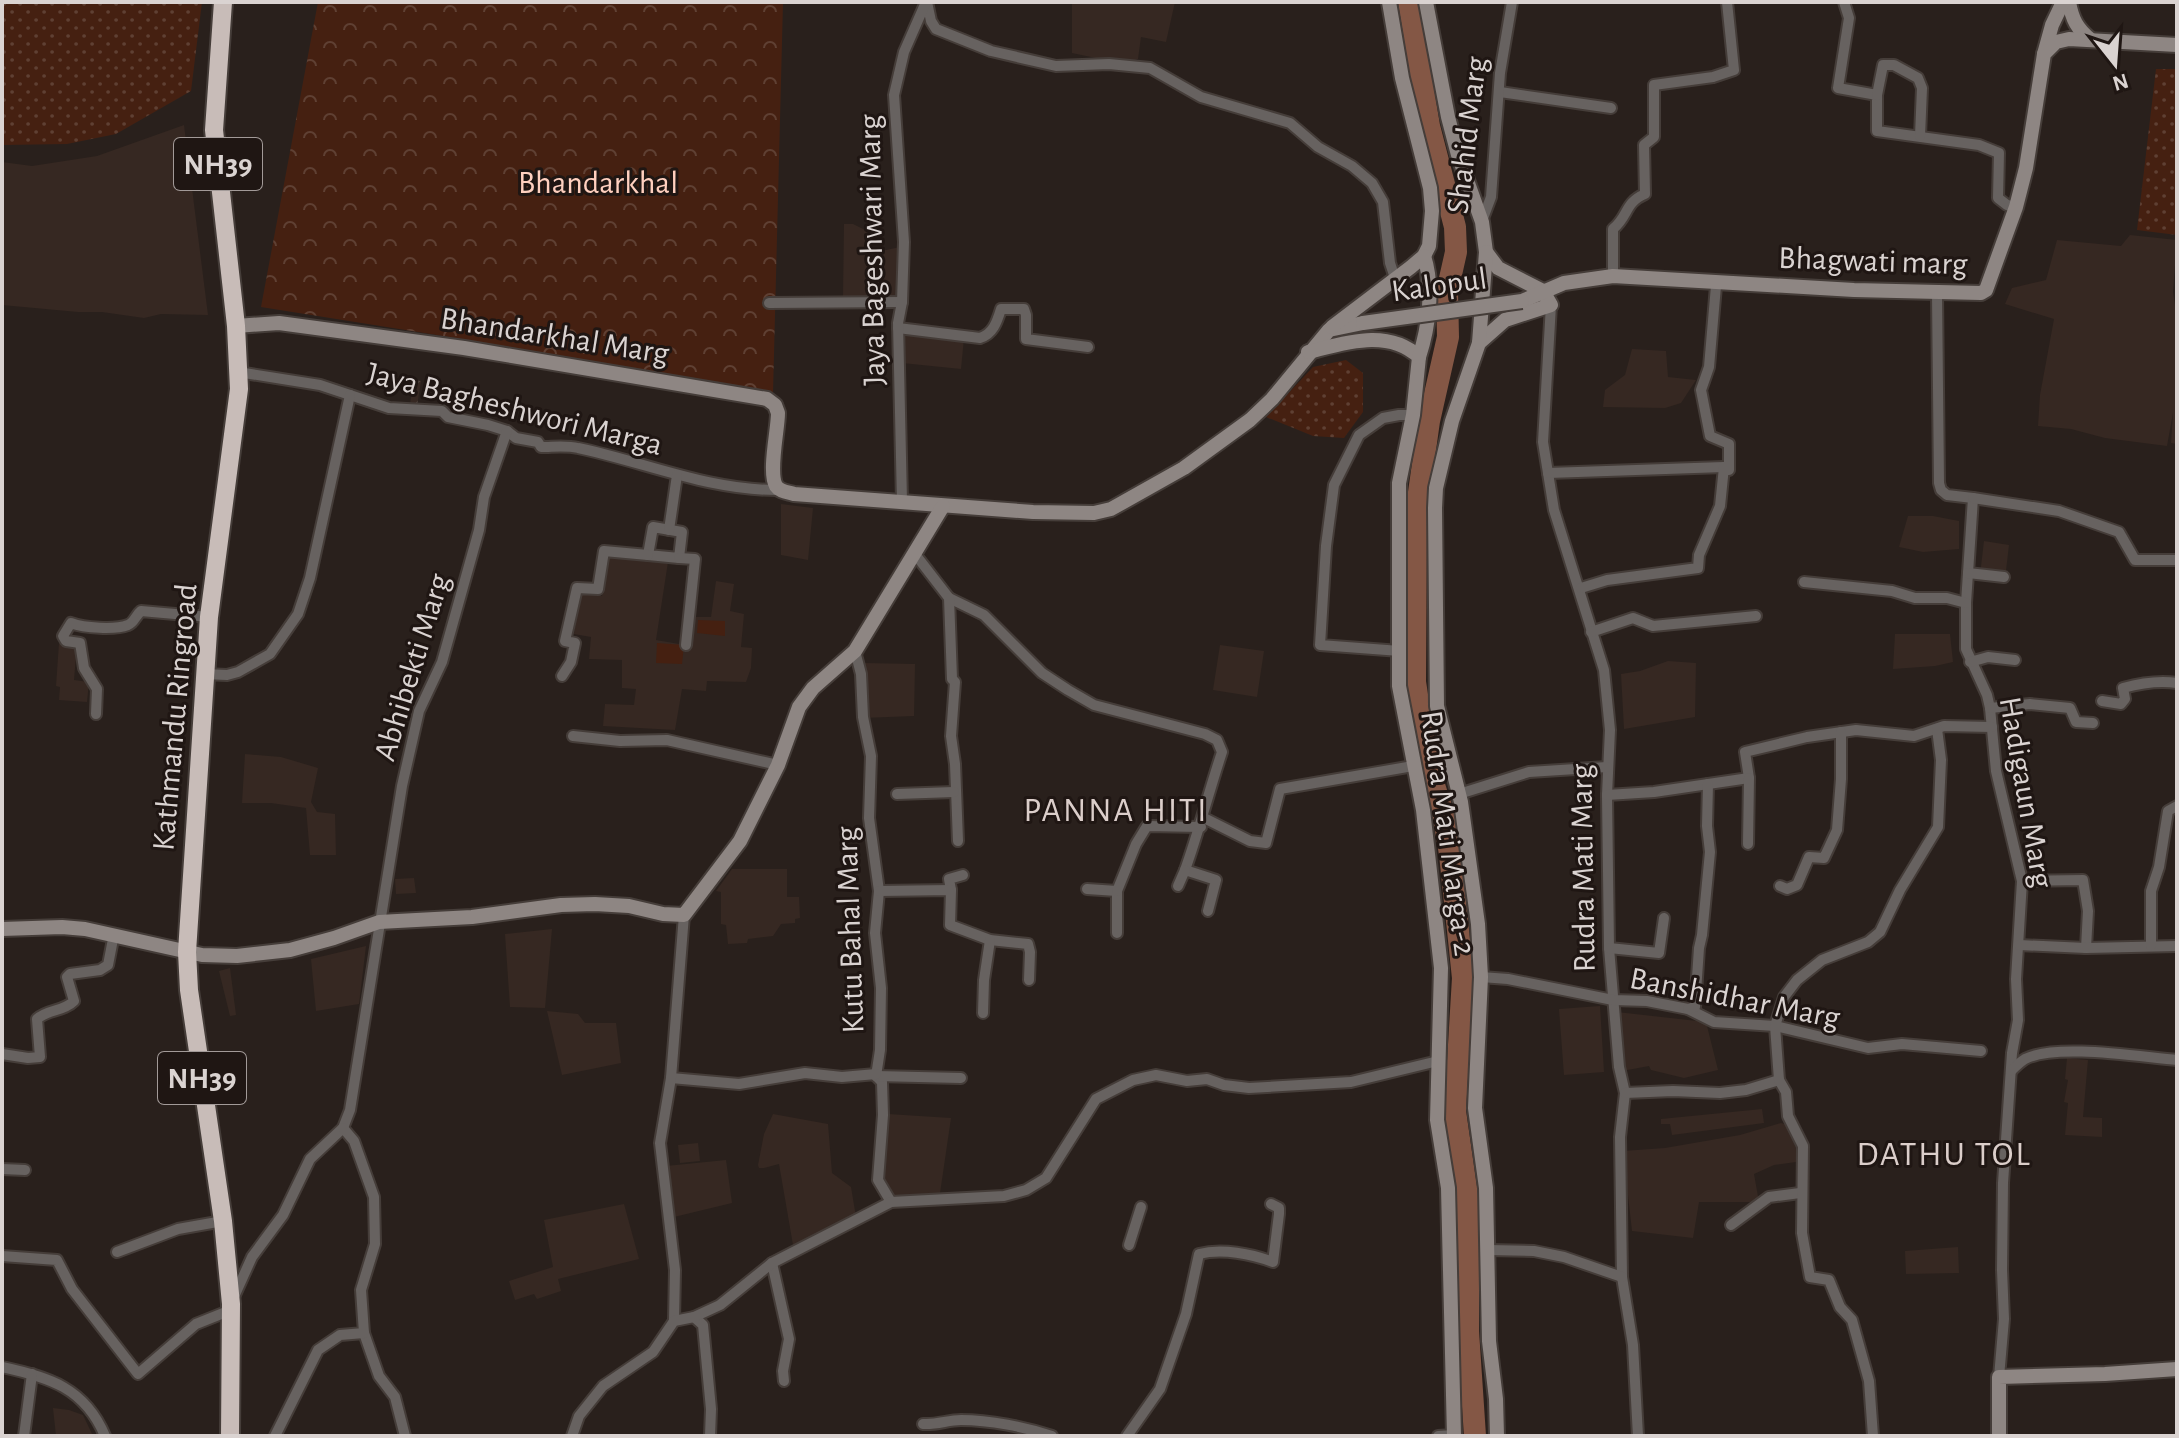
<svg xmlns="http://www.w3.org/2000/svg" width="2179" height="1438" font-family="'Alegreya Sans',sans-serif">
  <defs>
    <pattern id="industrial-furrows" width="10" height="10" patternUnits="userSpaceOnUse" patternTransform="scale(2)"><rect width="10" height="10" fill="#362822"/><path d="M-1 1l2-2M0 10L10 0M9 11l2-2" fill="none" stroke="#524641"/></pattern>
    <pattern id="forest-crowns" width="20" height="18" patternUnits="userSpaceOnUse" patternTransform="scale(2)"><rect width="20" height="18" fill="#452011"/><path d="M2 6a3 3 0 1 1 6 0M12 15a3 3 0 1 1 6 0" fill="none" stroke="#5f4033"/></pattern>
    <pattern id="park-dots" width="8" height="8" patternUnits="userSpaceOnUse" patternTransform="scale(2)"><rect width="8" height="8" fill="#452011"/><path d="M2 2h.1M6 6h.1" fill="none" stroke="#5f4033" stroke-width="1.8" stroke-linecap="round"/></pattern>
  </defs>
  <rect width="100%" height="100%" fill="#29201c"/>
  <!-- built -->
  <g fill="#362822">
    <polygon points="1072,2 1175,2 1166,42 1141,37 1138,59 1124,64 1072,53"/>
    <polygon points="184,125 208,315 161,314 144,318 102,312 78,312 2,305 2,162 32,166 97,156"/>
    <polygon points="844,224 853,224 867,231 867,246 886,250 900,247 899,296 843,297"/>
    <polygon points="2130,235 2177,240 2173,292 2177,319 2177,444 2171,443 2173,413 2167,446 2105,438 2071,429 2038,426 2040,395 2054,319 2005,304 2012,288 2046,280 2057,240 2121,246"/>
    <polygon points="904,331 964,338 961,369 902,363"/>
    <polygon points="1632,349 1666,351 1668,377 1696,380 1681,403 1665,408 1603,407 1605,390 1625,375"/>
    <polygon points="781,504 813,508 808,560 781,555"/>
    <polygon points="1908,516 1933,516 1959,521 1959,549 1923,552 1899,547"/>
    <polygon points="1984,541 2009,545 2005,579 1980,575"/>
    <polygon points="607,556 668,562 656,640 685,645 690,617 711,617 716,581 734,584 730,611 744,614 741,647 752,648 751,668 746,682 707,681 706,691 682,689 675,730 603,726 605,704 634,705 636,689 622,688 622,660 589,659 591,637 574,634 580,593 602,596"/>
    <polygon points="1895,634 1950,634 1953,662 1935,666 1893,669"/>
    <polygon points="59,643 77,644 74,680 89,682 87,702 59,700 60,687 56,686"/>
    <polygon points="1220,645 1264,651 1257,697 1213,690"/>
    <polygon points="1668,661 1696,663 1695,717 1624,729 1621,674 1640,671"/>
    <polygon points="863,663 915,664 914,716 863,718"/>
    <polygon points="245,754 281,757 318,768 311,802 317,812 335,814 336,855 310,855 306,808 271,803 242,803"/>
    <polygon points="732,869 787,869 787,897 799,897 800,918 795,919 795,923 781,924 773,936 748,939 747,943 728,944 726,925 721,924 721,892 716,891"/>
    <polygon points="414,878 416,893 396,894 395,879"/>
    <polygon points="552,929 545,1008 510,1007 505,934"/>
    <polygon points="366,946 359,1004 316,1011 311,959"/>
    <polygon points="230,968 236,1015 230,1016 219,971"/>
    <polygon points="1600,1006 1604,1072 1564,1075 1559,1009"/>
    <polygon points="547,1011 578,1014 585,1023 616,1023 621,1063 562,1075"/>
    <polygon points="1617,1012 1706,1022 1718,1070 1684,1078 1651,1070 1649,1066 1622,1071"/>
    <polygon points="2067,1058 2088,1060 2083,1117 2102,1118 2102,1137 2065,1135 2068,1103 2064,1102 2068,1080 2065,1079"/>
    <polygon points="1762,1109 1764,1123 1672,1135 1670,1124 1661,1124 1661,1119"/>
    <polygon points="773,1114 828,1124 832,1173 851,1187 856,1217 793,1245 779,1164 764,1168 759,1168 758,1165 764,1134"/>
    <polygon points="888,1114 951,1118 939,1200 891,1202 878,1180"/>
    <polygon points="1781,1123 1792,1126 1800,1145 1800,1156 1796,1162 1774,1165 1754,1174 1759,1202 1699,1202 1693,1238 1632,1231 1623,1151 1665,1148 1740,1135"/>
    <polygon points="698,1143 700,1161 680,1163 678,1145"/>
    <polygon points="726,1160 732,1203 674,1217 666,1166"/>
    <polygon points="624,1204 639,1259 558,1279 561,1291 537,1299 534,1294 515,1300 509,1281 553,1267 544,1220"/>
    <polygon points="1958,1247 1959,1273 1906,1274 1905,1251"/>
    <polygon points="53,1408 69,1410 83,1415 93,1436 56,1436"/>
  </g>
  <!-- industrial -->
  <polygon fill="url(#industrial-furrows)" points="395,377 421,381 417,406 410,405 412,391 393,388"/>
  <!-- grass -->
  <g fill="#452011">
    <polygon points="698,620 725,621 725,636 697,633"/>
    <polygon points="657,643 684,645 682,664 656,663"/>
  </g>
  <!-- forest -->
  <polygon fill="url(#forest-crowns)" points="318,2 783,2 773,393 705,384 462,339 261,307"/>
  <!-- park -->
  <g fill="url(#park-dots)">
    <polygon points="3,2 202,2 191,91 116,134 67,144 2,145"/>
    <polygon points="2156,69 2177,69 2177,235 2137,230"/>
    <polygon points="1346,360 1363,373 1363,412 1344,438 1313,436 1266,417 1313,367"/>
  </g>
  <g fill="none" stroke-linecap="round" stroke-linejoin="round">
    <!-- river -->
    <polyline stroke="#845745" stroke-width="22" points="1409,2 1429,126 1455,227 1456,252 1447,292 1448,337 1429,421 1416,514 1415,682 1428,767 1443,813 1450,854 1463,978 1455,1111 1468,1201 1468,1331 1475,1436"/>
    <defs>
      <g id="street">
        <polyline points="927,2 931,21 936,29 991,51 1056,66 1109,64 1150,68 1201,97 1290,123 1318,147 1352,166 1372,183 1383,202 1390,263 1395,278"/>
        <polyline points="1844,2 1849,18 1838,88 1877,95 1877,131 1979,145 1999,153 1998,198 2007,205 2016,207"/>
        <polyline points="1500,92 1611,108"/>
        <polyline points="1877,95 1883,65 1894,65 1918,78 1922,88 1920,136"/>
        <polyline points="1482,221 1491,197 1500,73 1512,2"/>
        <path d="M1613 276V229C1629 216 1624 203 1645 194L1644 145 1654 137V85L1713 77 1734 70 1727 2"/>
        <polyline points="1937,293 1939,483 1941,490 1947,495 1973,498 1966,603 1966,649 1987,695 1990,708 1996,771 2022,881 2016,979 2018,1020 2012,1053 2003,1183 2002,1270 2004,1319 1999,1377"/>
        <polyline points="769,303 902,302"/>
        <polyline points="1551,305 1543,442 1554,510 1604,670 1610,730 1607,795 1609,948 1619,1067 1625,1093 1620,1137 1622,1277 1633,1345 1638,1436"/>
        <path d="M898 328 980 338C993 334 997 322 1001 309H1024L1026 315V339L1088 347"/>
        <path d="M238 372 320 385 389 408 442 411 448 417 488 425 507 431 516 438 538 442 541 447C553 447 566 445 578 448 645 462 710 491 780 490"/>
        <polyline points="1548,473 1724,467"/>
        <polyline points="1973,498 2059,511 2119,532 2135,560 2177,560"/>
        <polyline points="902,502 898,323 902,302 904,242 894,95 904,52 926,2"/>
        <polygon points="653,527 682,532 679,558 648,555"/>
        <polyline points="669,530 677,475"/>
        <path d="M915 554 949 598 984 615 1042 673 1068 690 1094 705 1205 734 1217 740 1222 752C1209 791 1199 831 1185 870L1216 880 1208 911"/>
        <polyline points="679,558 695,559 686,645"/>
        <polyline points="1968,573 2004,577"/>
        <polyline points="1804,582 1892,591 1915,598 1947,598 1966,603"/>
        <polyline points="1581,588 1607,580 1698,568 1699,555 1720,506 1724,467 1729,470 1729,444 1710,436 1701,390 1709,367 1716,286 1710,280"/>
        <polyline points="949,598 952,679 955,682 951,736 955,764 958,841"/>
        <polyline points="1591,632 1633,618 1653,626 1756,616"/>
        <polyline points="855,651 861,674 863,717 871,756 869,818 879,891 875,933 881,988 880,1050 876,1076 882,1082 883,1115 878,1180 891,1202"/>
        <polyline points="1400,651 1320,645 1326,546 1334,485 1359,435 1383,418 1399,415 1413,415"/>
        <polyline points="1970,662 1988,657 2015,660"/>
        <polyline points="204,674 227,675 238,672 270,654 298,614 310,578 350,395"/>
        <polyline points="562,676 571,662 575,643 565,641 577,588 598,589 604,551 648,555"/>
        <path d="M2102 701 2121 704 2125 699 2123 688C2141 683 2158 680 2177 683"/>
        <polyline points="1990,708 2030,704 2070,708 2076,722 2093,723"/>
        <path d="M96 714 97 689 84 668 80 643 66 641 63 636 71 623C84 628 115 630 128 625 134 623 136 615 141 611L209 617"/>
        <polyline points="573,736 620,741 667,740 778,765"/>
        <polyline points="897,794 954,792"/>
        <polyline points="1459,794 1529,772 1607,767"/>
        <polyline points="1607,795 1654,792 1749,778 1745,752 1807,737 1856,730 1914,736 1944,726 1992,727"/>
        <polyline points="1204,818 1250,841 1266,843 1280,789 1413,766"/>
        <polyline points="1748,844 1749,778"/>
        <polyline points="2022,881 2083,880 2088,911 2086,948"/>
        <polyline points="1178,886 1185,870"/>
        <polyline points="1780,886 1787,889 1797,885 1809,857 1824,858 1837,830 1841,779 1841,732"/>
        <polyline points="1087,889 1117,891 1117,933"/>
        <polyline points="951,890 949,879 963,875"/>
        <polyline points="879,891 951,890 950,925 990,940 1028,944 1030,952 1029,980"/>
        <polyline points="1117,891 1136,844 1147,826 1201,827"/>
        <polyline points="2019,945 2086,948 2177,946"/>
        <polyline points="2151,946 2151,891 2159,867 2168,811 2177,806"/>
        <polyline points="1609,948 1659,953 1664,918"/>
        <polyline points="1481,977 1508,979 1613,1000 1647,1001 1688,1009 1714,1022 1775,1026 1868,1048 1902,1044 1981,1051"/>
        <polyline points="1688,1009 1695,1007 1699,948 1702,935 1710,852 1707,826 1708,784"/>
        <polyline points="983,1013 984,980 990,940"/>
        <path d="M2 1054 28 1058 40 1057 37 1019C48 1009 63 1012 74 1001L67 977 70 974 100 970 108 965 114 934"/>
        <path d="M2011 1071C2015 1067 2020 1062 2025 1059 2056 1043 2140 1057 2177 1060"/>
        <polyline points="876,1076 961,1078"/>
        <polyline points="671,1078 739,1084 805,1073 842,1077 876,1074"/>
        <polyline points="1625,1093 1673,1091 1720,1093 1746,1090 1779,1080"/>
        <polyline points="2,1169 25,1170"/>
        <polyline points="1731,1225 1769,1197 1800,1193"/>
        <polyline points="1129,1245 1141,1207"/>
        <polyline points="1488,1250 1534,1251 1564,1257 1622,1277"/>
        <polyline points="117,1252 178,1229 223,1221"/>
        <polyline points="2,1256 57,1260 72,1289 138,1374 196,1324 231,1310"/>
        <polyline points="772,1263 789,1339 783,1371 784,1381"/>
        <polyline points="233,1299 252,1257 283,1215 310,1159 343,1128 350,1110 402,786 419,711 442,662 479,530 484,497 507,431"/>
        <polyline points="694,1317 703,1325 711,1409 710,1436"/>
        <polyline points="674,1321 675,1270 660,1143 671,1078 684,915"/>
        <polyline points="364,1333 379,1376 395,1397 405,1436"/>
        <path d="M2 1367C49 1377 85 1388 105 1436"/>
        <path d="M923 1424C937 1425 948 1420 961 1420 990 1420 1025 1427 1052 1436"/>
        <polyline points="24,1436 32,1374"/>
        <polyline points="275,1436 318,1350 340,1335 364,1333 361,1290 375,1244 374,1197 354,1141 343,1128"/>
        <polyline points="572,1436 579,1416 603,1386 653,1352 674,1321 694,1317 720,1305 772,1263 891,1202 1004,1196 1026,1190 1046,1178 1096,1099 1133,1080 1156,1075 1187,1081 1207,1079 1224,1085 1249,1088 1351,1082 1438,1061"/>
        <path d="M1127 1436 1160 1389 1186 1314 1199 1254C1222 1248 1252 1254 1273 1262L1279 1214V1208L1271 1204"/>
        <polyline points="1438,1436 1454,1435"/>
        <polyline points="1873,1436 1869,1381 1852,1320 1840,1307 1829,1280 1810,1277 1802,1233 1803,1146 1788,1116 1786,1092 1779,1080 1775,1026 1784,997 1797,980 1822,960 1868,942 1880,932 1900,890 1938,827 1941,760 1937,729"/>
      </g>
      <g id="secondary">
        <polyline points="1426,2 1448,117 1458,155 1482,222 1486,252 1498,268 1543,291 1551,305 1505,320 1479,343 1452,421 1436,488 1435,508 1437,706 1461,802 1478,924 1481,977 1475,1108 1486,1188 1489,1341 1496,1399 1497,1436"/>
        <path d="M2069 2C2072 19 2077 29 2091 40"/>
        <polyline points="2044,54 2052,25 2063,2"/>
        <polyline points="1522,301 1564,283 1613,276 1854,290 1981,293 1986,290 2016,207 2026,168 2044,54 2056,42 2069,39 2177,45"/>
        <path d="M236 326 279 323 464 348 767 399 775 405 778 413C778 430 768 472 776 486 780 492 788 492 794 494L1033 512 1094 513 1111 509 1184 468 1250 420 1272 399 1329 330 1363 323"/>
        <polyline points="1332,327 1411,267 1424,256 1429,246 1432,211 1430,188 1402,78 1389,2"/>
        <polyline points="1479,343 1486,252"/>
        <path d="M1308 352C1345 343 1388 328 1419 357L1413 415 1399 483V686L1423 810 1441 968 1437 1120 1448 1188 1454 1436"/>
        <path d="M1419 357C1429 327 1434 287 1424 256"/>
        <polyline points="2,929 62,927 85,929 202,955 237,956 290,950 334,938 379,922 472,917 561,905 595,904 629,906 663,914 684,915 740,841 778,765 799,707 813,688 855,651 943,506"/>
        <polyline points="1999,1436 1999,1377 2105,1374 2177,1369"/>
      </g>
      <polyline id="highway" points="223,2 214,130 236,326 239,389 209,617 187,952 189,990 223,1221 231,1304 230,1436"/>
    </defs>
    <!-- street casing -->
    <use href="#street" stroke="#453d39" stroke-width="14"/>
    <!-- secondary casing -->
    <use href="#secondary" stroke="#453d39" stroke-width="18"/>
    <!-- highway casing -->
    <use href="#highway" stroke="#453d39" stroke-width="22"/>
    <!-- street -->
    <use href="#street" stroke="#676260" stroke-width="10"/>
    <!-- secondary -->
    <use href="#secondary" stroke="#8e8683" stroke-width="14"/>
    <!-- highway -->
    <use href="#highway" stroke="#c8bcb8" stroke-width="18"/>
    <defs>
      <polyline id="secondary-bridge" points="1363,323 1522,301"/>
    </defs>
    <!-- secondary-bridge casing -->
    <use href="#secondary-bridge" stroke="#453d39" stroke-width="18" stroke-linecap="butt"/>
    <!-- secondary-bridge -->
    <use href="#secondary-bridge" stroke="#8e8683" stroke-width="14"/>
  </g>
  <g text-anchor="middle" stroke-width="6" stroke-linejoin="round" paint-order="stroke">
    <!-- shield labels -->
    <g fill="#1f1613" stroke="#a29a98" stroke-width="2">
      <rect x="174" y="138" width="88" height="52" rx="6"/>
      <rect x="158" y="1052" width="88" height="52" rx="6"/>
    </g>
    <g font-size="30" font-weight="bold" fill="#dad3d1">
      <text x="218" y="174">NH39</text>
      <text x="202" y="1088">NH39</text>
    </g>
    <!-- street labels -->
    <g font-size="32" fill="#dad3d1" stroke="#1f1613">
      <text transform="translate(1466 135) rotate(-83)" y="11">Shahid Marg</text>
      <text transform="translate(871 250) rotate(-91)" y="11">Jaya Bageshwari Marg</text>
      <text transform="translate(1873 260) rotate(2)" y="11">Bhagwati marg</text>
      <text transform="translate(1439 284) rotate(-8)" y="11">Kalopul</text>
      <text transform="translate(555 335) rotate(9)" y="11">Bhandarkhal Marg</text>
      <text transform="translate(515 408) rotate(14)" y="11">Jaya Bagheshwori Marga</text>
      <text transform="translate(411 667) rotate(-73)" y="11">Abhibekti Marg</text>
      <text transform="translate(174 717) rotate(-85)" y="11">Kathmandu Ringroad</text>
      <text transform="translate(2027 792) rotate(80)" y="11">Hadigaun Marg</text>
      <text transform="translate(1449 833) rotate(82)" y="11">Rudra Mati Marga-2</text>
      <text transform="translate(1582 868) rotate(-91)" y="11">Rudra Mati Marg</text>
      <text transform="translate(849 930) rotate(-92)" y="11">Kutu Bahal Marg</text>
      <text transform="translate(1735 997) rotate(11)" y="11">Banshidhar Marg</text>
    </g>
    <!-- park labels -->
    <g font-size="32" fill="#ffd0bf" stroke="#1f1613">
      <text x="598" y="193">Bhandarkhal</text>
    </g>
    <!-- neighbourhood labels -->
    <g font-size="34" letter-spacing="2" fill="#dbceca" stroke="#1f1613">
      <text x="1116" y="821">PANNA HITI</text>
      <text x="1944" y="1165">DATHU TOL</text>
    </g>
  </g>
  <!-- border -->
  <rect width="2179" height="1438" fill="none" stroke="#dad3d1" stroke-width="8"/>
  <!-- north arrow -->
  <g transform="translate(2115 64) rotate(163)" stroke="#1f1613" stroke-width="6" paint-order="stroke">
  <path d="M0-6L14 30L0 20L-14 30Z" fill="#dad3d1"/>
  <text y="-12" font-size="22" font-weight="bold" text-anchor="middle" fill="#dad3d1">N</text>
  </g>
</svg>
